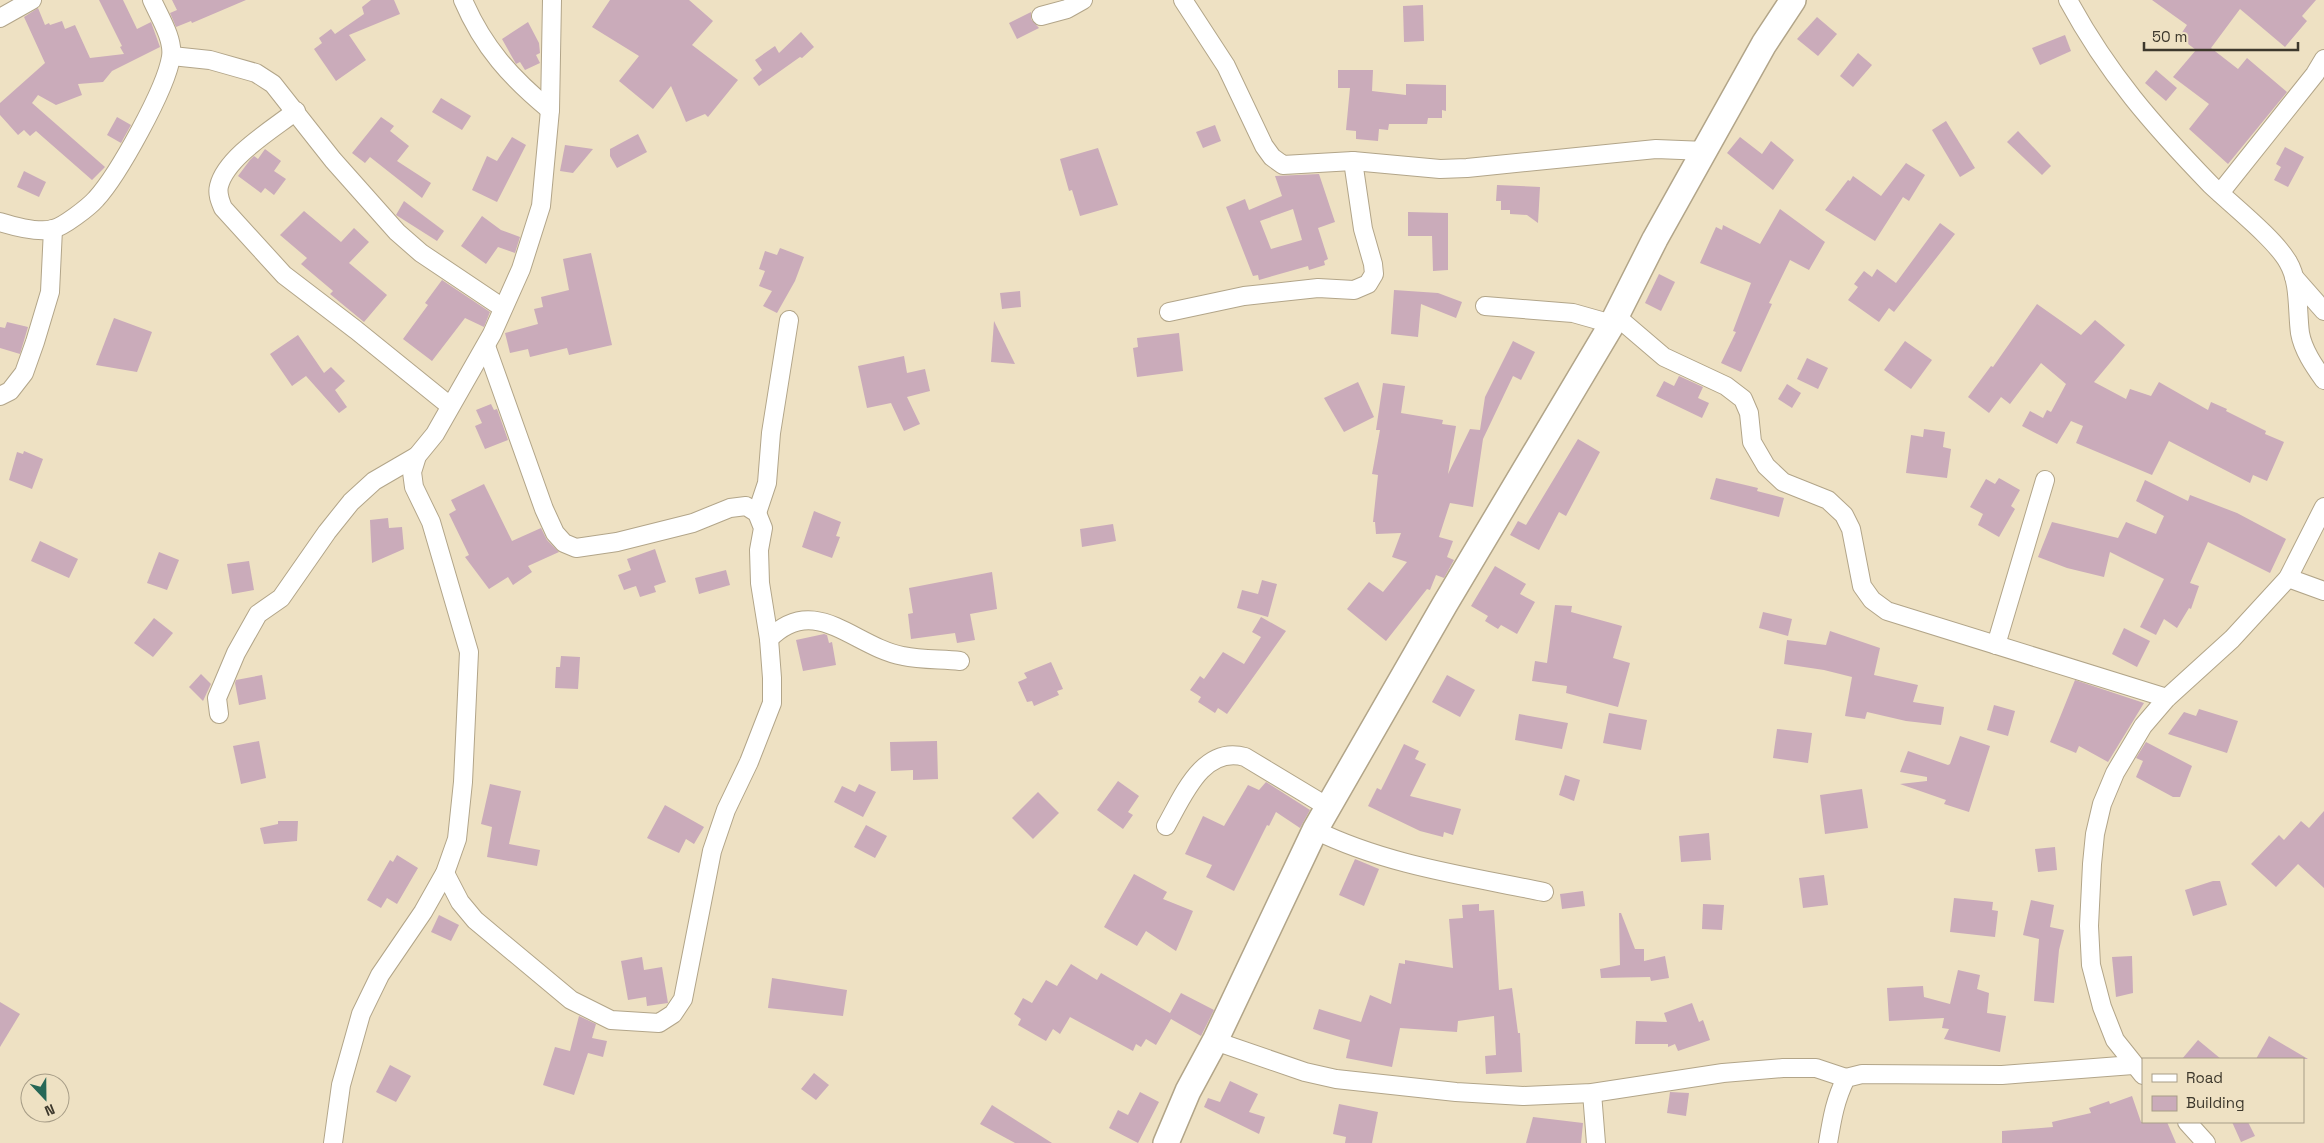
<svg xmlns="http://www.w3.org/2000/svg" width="2324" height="1143" font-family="'Space Grotesk',sans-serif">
  <rect width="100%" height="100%" fill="#eee1c3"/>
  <!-- building -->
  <g fill="#caabba" fill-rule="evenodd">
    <polygon points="99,0 123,0 137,29 151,22 160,47 112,71 103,82 78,84 82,95 56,105 38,95 32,103 105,167 92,180 36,131 30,136 24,130 18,135 0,115 0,103 45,63 24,17 38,8 45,25 49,23 50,25 62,21 65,29 75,25 90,58 124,54 120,47 122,46"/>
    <polygon points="172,0 246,0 192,23 191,21 176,27 170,13 177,10"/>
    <polygon points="371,0 394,0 400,14 349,35 366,60 336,81 314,49 322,43 319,38 331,29 335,34 364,14 362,7"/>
    <polygon points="610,0 689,0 713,21 692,45 738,80 708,117 705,114 686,122 671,86 653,109 619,81 639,56 592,27"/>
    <polygon points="2152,0 2316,0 2302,16 2307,21 2285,47 2240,9 2211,48 2238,69 2247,58 2287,92 2228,164 2189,129 2209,104 2173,77 2196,50 2179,37 2187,25"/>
    <polygon points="1423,5 1424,41 1404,42 1403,6"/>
    <polygon points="1031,12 1031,19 1039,28 1017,39 1009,23"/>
    <polygon points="1817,17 1837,34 1818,56 1797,39"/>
    <polygon points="528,22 539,43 540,53 536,55 540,63 525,70 520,62 516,64 502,39"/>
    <polygon points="801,32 814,47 802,58 800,57 759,86 753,78 762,70 755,60 775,46 779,53"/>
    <polygon points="2065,35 2071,51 2040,65 2032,48"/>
    <polygon points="1858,53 1872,65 1853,87 1840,76"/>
    <polygon points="1338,70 1373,70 1372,91 1406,95 1406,84 1446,85 1446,111 1442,110 1442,118 1428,118 1427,124 1389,124 1388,130 1379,129 1378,141 1356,139 1356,131 1346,130 1350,88 1338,88"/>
    <polygon points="2156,70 2177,88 2166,101 2145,83"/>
    <polygon points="441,98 471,116 462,130 432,112"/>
    <polygon points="117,117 131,125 121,143 107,135"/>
    <polygon points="381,117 394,126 390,131 409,146 397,161 431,183 422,198 370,157 365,163 352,153"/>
    <polygon points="1946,121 1975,168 1960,177 1932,130"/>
    <polygon points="1215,125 1221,141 1203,148 1196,132"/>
    <polygon points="2018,131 2051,166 2042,175 2007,142"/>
    <polygon points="638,134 647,152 617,168 610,156 610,149"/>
    <polygon points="512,137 526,145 497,202 472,190 487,156 497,161"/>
    <polygon points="1740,137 1762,154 1771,141 1794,160 1773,190 1727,153"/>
    <polygon points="565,145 593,149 573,173 560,171"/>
    <polygon points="2285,147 2304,157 2288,187 2274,180 2281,167 2276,164"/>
    <polygon points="1098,148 1118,205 1080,216 1072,190 1069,191 1060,159"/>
    <polygon points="265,149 281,161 274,171 286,179 274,195 265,188 261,193 238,176 250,160 254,156 258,159"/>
    <polygon points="1906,163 1925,175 1909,201 1903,197 1875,241 1825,210 1848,180 1850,181 1853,176 1881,196"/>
    <polygon points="24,171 46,182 39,197 17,187"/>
    <path d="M1319 174 1335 222 1318 228 1328 259 1324 261 1325 265 1309 270 1308 266 1259 280 1258 275 1253 276 1226 207 1245 199 1249 210 1282 196 1275 176ZM1293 209 1302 240 1271 249 1260 221Z"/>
    <polygon points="1497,185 1540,187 1538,223 1527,215 1510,214 1510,210 1501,210 1501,201 1496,201"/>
    <polygon points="404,201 444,231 437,241 396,215"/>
    <polygon points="1780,209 1825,242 1809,270 1790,260 1769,303 1772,304 1741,372 1721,363 1736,332 1733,331 1751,283 1700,263 1716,227 1722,230 1723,225 1760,244"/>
    <polygon points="304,211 341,242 354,228 369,242 349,263 387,295 364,322 330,294 333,291 301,264 307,258 280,235"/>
    <polygon points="1408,212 1448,213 1448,270 1433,271 1432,236 1408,236"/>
    <polygon points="482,216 501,230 520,237 515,253 498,247 486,264 461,246"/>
    <polygon points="1940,223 1955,234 1894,312 1889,308 1879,322 1848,300 1858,287 1854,284 1864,271 1872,277 1877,269 1896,283"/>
    <polygon points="780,248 804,257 795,281 777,313 763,306 772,291 759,286 765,271 759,269 765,251 777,255"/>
    <polygon points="591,253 612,345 569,355 567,348 530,357 528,349 510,353 505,333 538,324 534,309 543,307 541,297 569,290 563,259"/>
    <polygon points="1659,274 1675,282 1661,311 1645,303"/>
    <polygon points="442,280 490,312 484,327 465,318 432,361 403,339 428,305 425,303"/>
    <polygon points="1394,290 1438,293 1462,302 1456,318 1421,304 1418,337 1391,334"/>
    <polygon points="1020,291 1021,307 1002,309 1000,293"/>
    <polygon points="2037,304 2081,335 2095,320 2125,345 2094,382 2126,399 2130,389 2151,396 2159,382 2208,410 2211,402 2227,409 2226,411 2266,431 2265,434 2284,442 2267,481 2253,475 2250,483 2169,441 2152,475 2076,443 2083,426 2071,421 2057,444 2022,426 2030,411 2043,418 2047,410 2051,412 2066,384 2041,363 2010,404 2001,397 1989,413 1968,397 1991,366 1993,367"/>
    <polygon points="114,318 152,332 137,372 96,365"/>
    <polygon points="994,321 1015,364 991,362"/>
    <polygon points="7,322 28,327 20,354 0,348 0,327 5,328"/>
    <polygon points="1179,333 1183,371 1137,377 1133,348 1138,347 1137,338"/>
    <polygon points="298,335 324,373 331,367 345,381 335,390 347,407 339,413 306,376 292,386 270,354"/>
    <polygon points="1513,341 1535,352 1521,380 1513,376 1483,439 1473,507 1450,503 1439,537 1453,541 1447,557 1454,560 1444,578 1436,575 1430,590 1427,589 1386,641 1347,609 1369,582 1383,592 1407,562 1392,557 1401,533 1376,534 1375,522 1373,522 1378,475 1372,474 1380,430 1376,430 1383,383 1405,386 1401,413 1443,420 1442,424 1456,426 1448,474 1470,429 1480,430 1485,397"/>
    <polygon points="1905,341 1932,360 1911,389 1884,370"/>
    <polygon points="904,356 907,373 925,369 930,391 907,397 920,424 904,431 891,403 867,408 858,366"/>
    <polygon points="1807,358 1828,368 1818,389 1797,379"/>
    <polygon points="1679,376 1703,387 1698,398 1709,403 1702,418 1656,396 1664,381 1674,386"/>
    <polygon points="1358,382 1374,417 1344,432 1324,398"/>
    <polygon points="1787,384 1801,393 1792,408 1778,399"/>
    <polygon points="491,404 494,410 497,409 508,440 485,449 475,426 482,423 476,410"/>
    <polygon points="1924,429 1945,432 1943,447 1951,449 1947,478 1906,473 1911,435 1923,437"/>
    <polygon points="1578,439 1600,452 1566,516 1559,512 1539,550 1510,535 1518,521 1526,525"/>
    <polygon points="24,451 43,459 32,489 9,480 17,452 23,454"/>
    <polygon points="1716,478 1758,488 1757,491 1784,498 1779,517 1710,499"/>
    <polygon points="1999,478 2020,490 2011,506 2015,509 1999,537 1978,525 1983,514 1970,507 1986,479 1995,484"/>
    <polygon points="2145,480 2188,501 2190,495 2237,513 2286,539 2270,573 2208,542 2190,583 2199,586 2191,609 2189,608 2177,628 2164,619 2156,635 2140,627 2164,579 2110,552 2104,577 2067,568 2038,557 2052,522 2118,538 2126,522 2156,534 2164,516 2136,501"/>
    <polygon points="484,484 512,541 541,528 547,540 559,552 528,566 532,572 513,585 508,577 489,589 465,557 469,555 449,514 456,510 451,500"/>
    <polygon points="814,511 841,522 836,536 840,537 832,558 802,547"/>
    <polygon points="388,518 389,528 402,527 404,549 372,563 370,520"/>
    <polygon points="1113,524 1116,541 1082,547 1080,529"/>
    <polygon points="40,541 78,559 69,578 31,561"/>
    <polygon points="655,549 666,582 654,586 656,592 640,597 636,586 624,590 618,575 631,570 627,559"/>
    <polygon points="159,552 179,560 167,590 147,583"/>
    <polygon points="249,561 254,590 232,594 227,564"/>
    <polygon points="1495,566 1526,584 1520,594 1535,602 1517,634 1501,625 1498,629 1485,621 1488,616 1471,606"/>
    <polygon points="726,570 730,585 699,594 695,578"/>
    <polygon points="992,572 997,609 970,614 975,640 957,643 955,633 911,639 908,614 913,613 909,588"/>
    <polygon points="1262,580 1277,584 1268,617 1237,608 1242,590 1258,594"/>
    <polygon points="1555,605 1572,606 1571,612 1622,626 1613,658 1630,663 1618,707 1566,693 1567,686 1532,681 1535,661 1547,663"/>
    <polygon points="1763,612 1792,619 1788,636 1759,628"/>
    <polygon points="1261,617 1286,631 1227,714 1218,708 1215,713 1198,702 1201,697 1190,690 1200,676 1204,679 1223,652 1244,664 1261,637 1252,632"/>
    <polygon points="154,618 173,633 153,657 134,643"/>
    <polygon points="2124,628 2150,641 2137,667 2112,654"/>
    <polygon points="1830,631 1880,648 1874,675 1918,685 1913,702 1944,707 1941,725 1906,721 1867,712 1865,719 1845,716 1852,677 1824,670 1784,664 1787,640 1826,645"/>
    <polygon points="824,634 827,635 829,643 832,642 836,665 803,671 796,640"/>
    <polygon points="561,656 580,657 578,689 555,688 556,667 560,667"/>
    <polygon points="1051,662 1063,689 1057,691 1059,695 1034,706 1032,701 1027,702 1018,682 1027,678 1024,673"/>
    <polygon points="201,674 211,684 203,701 189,687"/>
    <polygon points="262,675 266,699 239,705 235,683 236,680"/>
    <polygon points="1447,675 1475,690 1460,717 1432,702"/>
    <polygon points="2075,680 2144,703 2108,762 2079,746 2076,753 2050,742"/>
    <polygon points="1994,705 2015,711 2008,736 1987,730"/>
    <polygon points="2199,709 2238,721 2227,753 2168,734 2184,712 2196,716"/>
    <polygon points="1609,713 1647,720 1641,750 1603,743"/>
    <polygon points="1519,714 1568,723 1562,749 1515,740"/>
    <polygon points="1777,729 1812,733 1808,763 1773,758"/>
    <polygon points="1960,736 1990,746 1969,812 1944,804 1946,800 1900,784 1927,781 1927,777 1900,772 1908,751 1948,765 1950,764"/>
    <polygon points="259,741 266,778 241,784 233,746"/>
    <polygon points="937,741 938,779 913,780 913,770 891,771 890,742"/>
    <polygon points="2146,742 2192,766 2180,797 2173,797 2136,777 2143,761 2136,758"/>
    <polygon points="1404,744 1419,751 1415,759 1426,764 1410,796 1461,809 1453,835 1444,832 1443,837 1420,831 1368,806 1377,788 1381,790"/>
    <polygon points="1565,775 1580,780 1574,801 1559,795"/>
    <polygon points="1118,781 1139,796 1128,812 1133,815 1123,829 1097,810"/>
    <polygon points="1266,782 1310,810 1300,828 1276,812 1269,826 1267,825 1234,891 1206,877 1212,865 1185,854 1203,816 1224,826 1248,785 1259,790"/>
    <polygon points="490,784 521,791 509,844 540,850 537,866 487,857 492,827 481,824"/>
    <polygon points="859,784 876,792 863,817 834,802 842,786 855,792"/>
    <polygon points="1862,789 1868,828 1825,834 1820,795"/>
    <polygon points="1038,792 1059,813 1033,839 1012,818"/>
    <polygon points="665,805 704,827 694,844 686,839 679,853 647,838"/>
    <polygon points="2324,811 2324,888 2298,864 2276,887 2251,864 2279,835 2284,840 2301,821 2309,828"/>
    <polygon points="278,821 298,821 297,841 264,844 260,828 278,824"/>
    <polygon points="866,825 887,836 875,858 854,847"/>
    <polygon points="1709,833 1711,860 1681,862 1679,836"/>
    <polygon points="2055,847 2057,870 2038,872 2035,849"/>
    <polygon points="397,855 418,868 397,904 387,898 381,908 367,900 390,860 393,862"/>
    <polygon points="1355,859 1379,869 1364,906 1339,895"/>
    <polygon points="1134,874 1167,892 1163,899 1193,911 1176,951 1146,931 1137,946 1104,927"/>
    <polygon points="1824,875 1828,905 1803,908 1799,878"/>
    <polygon points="2213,881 2220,881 2227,905 2193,916 2185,890"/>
    <polygon points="1583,891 1585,906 1562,909 1560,894"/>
    <polygon points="1954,898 1993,902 1992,910 1998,911 1995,937 1950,932"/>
    <polygon points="2031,900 2054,905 2050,927 2064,930 2059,950 2054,1003 2034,1001 2039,939 2023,935"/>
    <polygon points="1479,904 1479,911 1494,910 1499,990 1512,988 1518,1033 1520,1033 1522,1072 1486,1074 1485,1056 1496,1055 1494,1016 1458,1021 1457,1032 1400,1028 1392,1067 1346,1058 1350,1040 1313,1029 1319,1009 1361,1022 1370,995 1391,1004 1399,963 1405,964 1405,960 1453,968 1449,919 1463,918 1462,905"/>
    <polygon points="1703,904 1724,905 1722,930 1702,929"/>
    <polygon points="1619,913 1621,913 1635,949 1644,949 1644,961 1665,956 1669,978 1651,981 1650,977 1601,978 1600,969 1620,965"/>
    <polygon points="439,915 459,925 451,941 431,932"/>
    <polygon points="2132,956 2133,993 2116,997 2112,957"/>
    <polygon points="642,957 644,970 662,967 668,1003 647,1006 646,997 628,1000 621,961"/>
    <polygon points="1071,964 1097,980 1101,973 1170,1013 1181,993 1214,1010 1201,1036 1171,1019 1156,1045 1146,1039 1141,1047 1136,1044 1133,1051 1070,1017 1060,1034 1053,1029 1046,1041 1018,1025 1021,1019 1014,1014 1023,998 1032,1003 1046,980 1057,986"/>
    <polygon points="1958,970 1980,975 1977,989 1989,993 1987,1013 2006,1016 2000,1052 1944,1039 1949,1029 1942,1028 1944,1018 1889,1021 1887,988 1923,986 1924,997 1950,1004"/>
    <polygon points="772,978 847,990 843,1016 768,1008"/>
    <polygon points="0,1002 20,1014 0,1047"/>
    <polygon points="1692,1003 1699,1022 1703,1020 1710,1040 1678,1051 1675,1044 1668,1047 1668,1044 1635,1044 1636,1021 1667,1022 1664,1013"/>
    <polygon points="579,1016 596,1024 592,1038 607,1041 603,1057 588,1053 574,1095 543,1085 555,1047 570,1051"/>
    <polygon points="2269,1036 2308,1059 2256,1059"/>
    <polygon points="2198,1040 2221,1059 2182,1059"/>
    <polygon points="390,1065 411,1076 396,1102 376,1092"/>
    <polygon points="814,1073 829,1085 816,1100 801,1089"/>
    <polygon points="1230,1081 1258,1094 1249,1112 1265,1117 1259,1134 1204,1107 1208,1098 1220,1102"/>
    <polygon points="1140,1092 1159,1102 1138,1143 1109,1128 1118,1110 1128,1115"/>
    <polygon points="1670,1092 1689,1093 1686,1116 1667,1113"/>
    <polygon points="2132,1096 2141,1122 2167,1122 2176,1143 2002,1143 2002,1131 2053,1127 2052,1122 2091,1113 2089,1108 2109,1101 2110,1104"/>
    <polygon points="1339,1104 1378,1112 1372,1143 1345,1143 1346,1137 1333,1134"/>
    <polygon points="992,1105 1052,1143 1015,1143 980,1124"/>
    <polygon points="1533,1117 1583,1123 1581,1143 1526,1143"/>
    <polygon points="2232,1122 2248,1122 2255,1136 2241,1142"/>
  </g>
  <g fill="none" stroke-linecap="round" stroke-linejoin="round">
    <defs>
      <g id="street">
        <path d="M463 0C483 47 511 78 550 110"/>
        <polyline points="1183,0 1226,66 1264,146 1272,157 1283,165 1353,161 1440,169 1467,168 1656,149 1706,151"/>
        <path d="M2068 0C2108 74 2153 125 2211 185 2232 205 2275 239 2288 262 2300 282 2297 311 2300 333 2303 350 2314 366 2324 380"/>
        <polyline points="1041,16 1067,9 1083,0"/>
        <polyline points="0,18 32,0"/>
        <polyline points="172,56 210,60 256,73 273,84 333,160 397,232 421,253 503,308"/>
        <path d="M296 111C273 129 226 157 219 186 217 194 220 201 223 208L284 275 356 330 450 406"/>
        <polyline points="2220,193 2315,74 2324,59"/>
        <path d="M0 222C13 226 39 233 53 229 63 227 89 207 96 199 118 175 166 89 171 57 174 39 159 16 152 0"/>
        <polyline points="2294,277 2324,311"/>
        <polyline points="1485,306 1573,313 1612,324"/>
        <polyline points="1169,312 1244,296 1318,288 1354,290 1368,284 1374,274 1373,264 1363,229 1353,161"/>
        <polyline points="1616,316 1664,357 1726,386 1743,399 1749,413 1752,442 1766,466 1783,482 1828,500 1844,515 1851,529 1862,586 1872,600 1887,611 2167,698"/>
        <polyline points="0,396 10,391 24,373 35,342 50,292 53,229"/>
        <polyline points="757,513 767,483 771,433 789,320"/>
        <polyline points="2288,578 2324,591"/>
        <path d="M769 639C815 592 854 647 903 656 921 660 942 659 960 661"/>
        <polyline points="1996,645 2045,480"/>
        <polyline points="219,714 217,698 236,653 258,614 281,598 327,532 351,502 374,481 417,456"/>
        <path d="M1166 826C1183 796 1203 745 1245 757L1328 807"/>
        <path d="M1315 830C1386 865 1467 876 1544 892"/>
        <polyline points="445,873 460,902 475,920 571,1000 611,1020 659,1023 673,1014 683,999 712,851 726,810 749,762 772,703 772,678 769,639 760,583 759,550 763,528 757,513 746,506 730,508 693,523 617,542 576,548 564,543 555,533 544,509 486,346"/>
        <polyline points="1215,1041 1305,1072 1336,1079 1456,1092 1523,1096 1592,1093 1723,1073 1783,1068 1816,1068 1846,1078"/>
        <polyline points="2143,1075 2115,1040 2102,1007 2091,965 2089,926 2092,864 2095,834 2102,804 2115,773 2143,726 2167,698 2232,639 2288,578 2324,507"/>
        <polyline points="1592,1093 1596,1143"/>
        <polyline points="2187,1122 2206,1143"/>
        <polyline points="333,1143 341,1085 361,1014 380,975 423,912 445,873 457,839 463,782 469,652 431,522 414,487 412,472 417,456 435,434 492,334 521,269 541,206 550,110 552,0"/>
        <path d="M1828 1143C1832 1119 1835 1100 1846 1078L1862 1074 2002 1075 2133 1065"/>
      </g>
      <polyline id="secondary" points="1166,1143 1188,1091 1215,1041 1315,830 1445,604 1612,324 1655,239 1764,44 1793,0"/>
    </defs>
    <!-- street casing -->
    <use href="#street" stroke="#b2a589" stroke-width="20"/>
    <!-- secondary casing -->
    <use href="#secondary" stroke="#b2a589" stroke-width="28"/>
    <!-- street -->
    <use href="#street" stroke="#fff" stroke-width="18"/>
    <!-- secondary -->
    <use href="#secondary" stroke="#fff" stroke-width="25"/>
  </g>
  <!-- legend -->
  <rect x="2142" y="1058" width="162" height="65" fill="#eee1c3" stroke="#a79d87"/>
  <rect x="2152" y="1074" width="25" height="8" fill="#ffffff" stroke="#a79d87"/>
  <text x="2186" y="1083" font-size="15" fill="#3d382c">Road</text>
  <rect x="2152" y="1096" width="25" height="15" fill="#caabba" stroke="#a79d87"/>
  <text x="2186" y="1108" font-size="15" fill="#3d382c">Building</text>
  <!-- north arrow -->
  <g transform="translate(45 1098) rotate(158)"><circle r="24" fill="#eee1c3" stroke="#a79d87"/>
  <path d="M0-4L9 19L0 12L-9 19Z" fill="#266757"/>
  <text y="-8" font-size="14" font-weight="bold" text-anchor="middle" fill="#3d382c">N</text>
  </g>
  <!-- scale -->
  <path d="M2144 42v8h154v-8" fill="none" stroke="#3d382c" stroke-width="2.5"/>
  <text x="2152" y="42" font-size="15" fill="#3d382c" stroke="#eee1c3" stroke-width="4" paint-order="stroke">50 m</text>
</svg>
